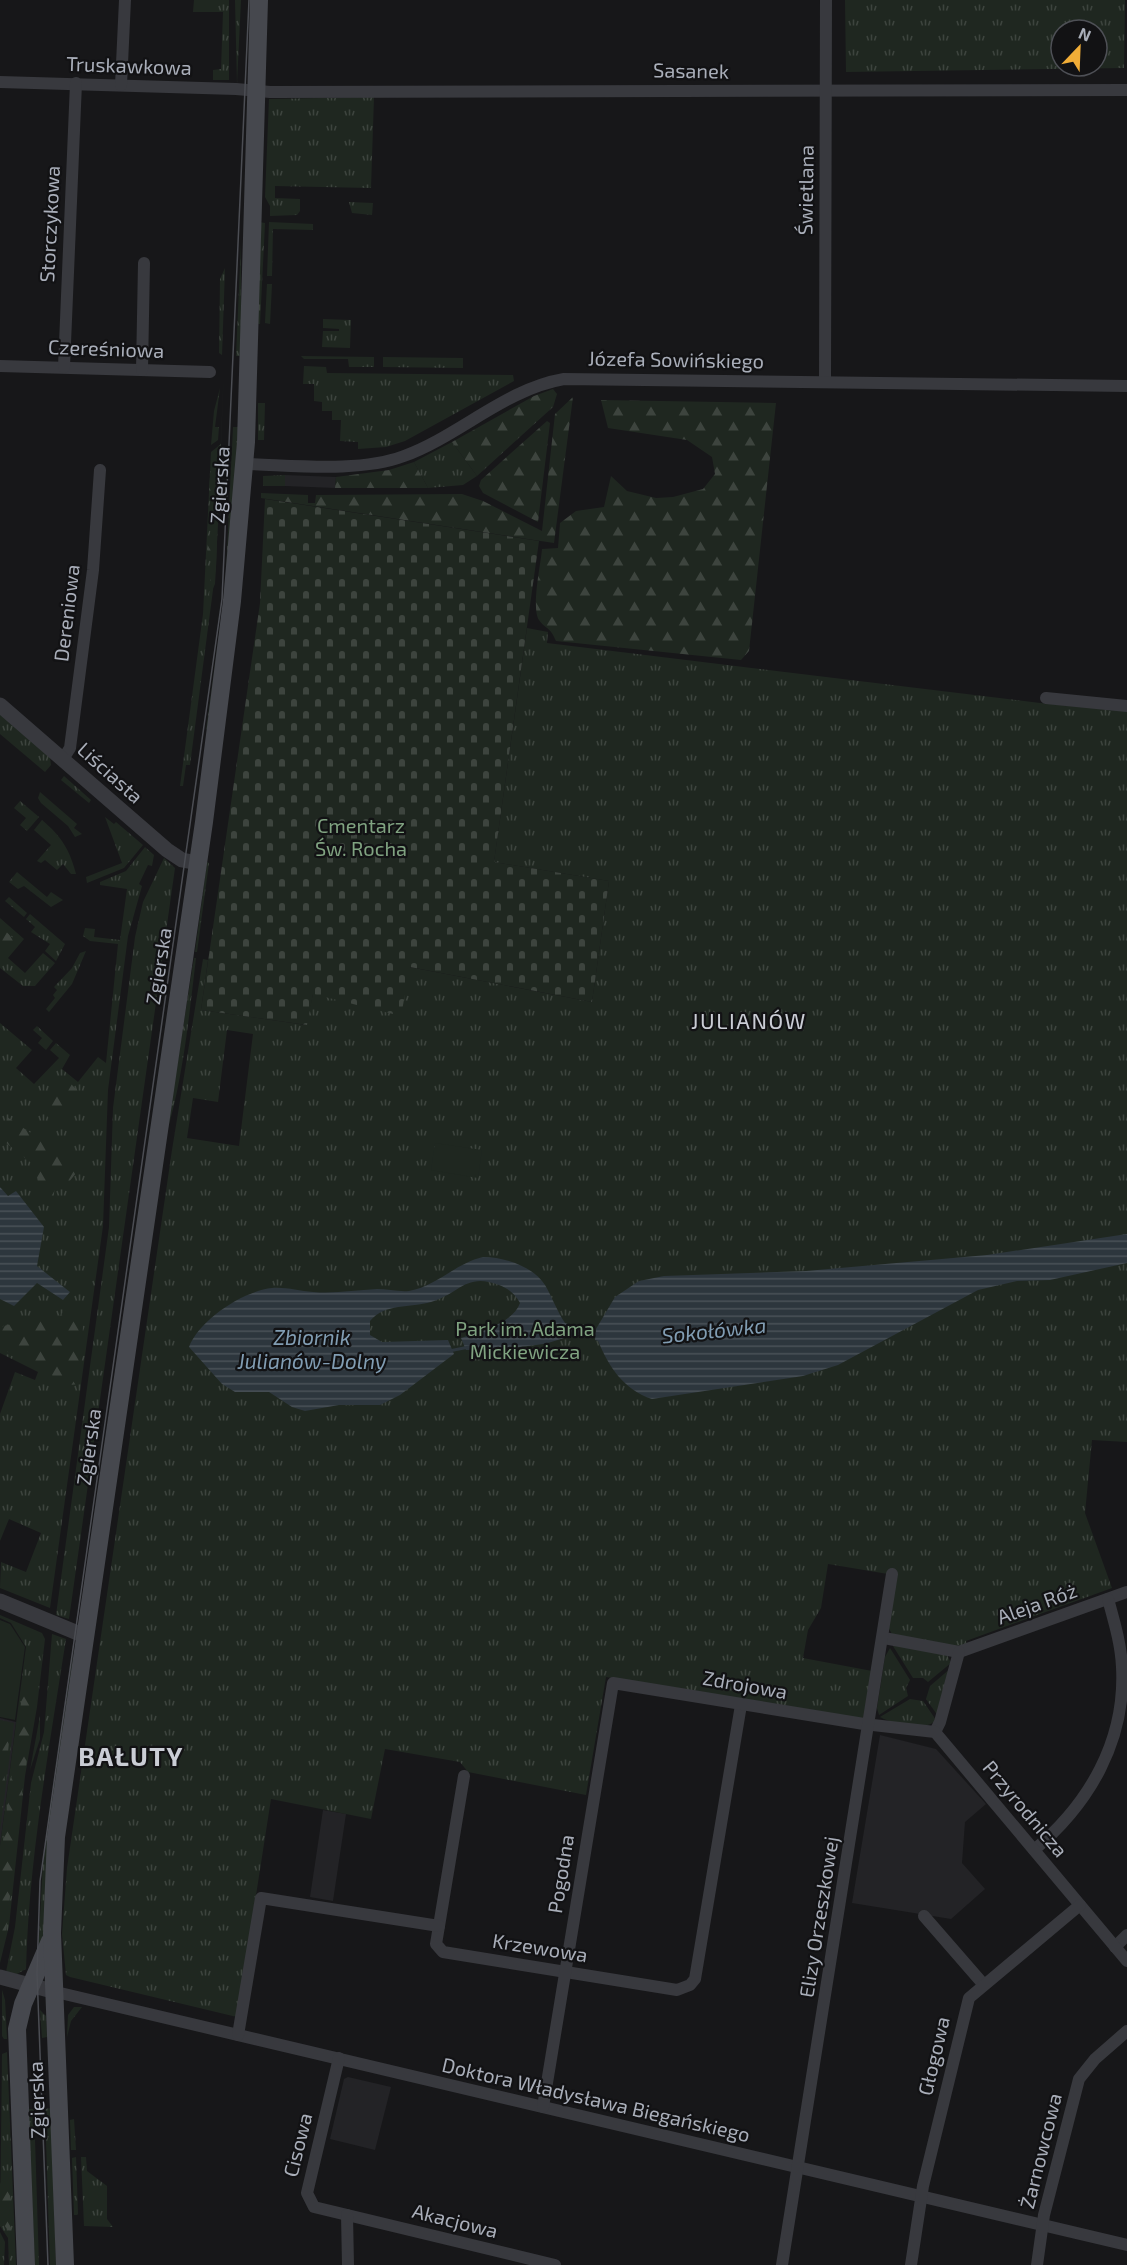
<svg xmlns="http://www.w3.org/2000/svg" width="1127" height="2265" font-family="'Exo 2',sans-serif">
  <defs>
    <pattern id="grass-tufts" width="24" height="20" patternUnits="userSpaceOnUse" patternTransform="scale(1.5)"><rect width="24" height="20" fill="#1f2720"/><path d="M3 7l-1-3M5 7V3M7 7l1-3M15 17l-1-3M17 17v-4M19 17l1-3" fill="none" stroke="#3d443e"/></pattern>
    <pattern id="forest-firs" width="22" height="20" patternUnits="userSpaceOnUse" patternTransform="scale(1.5)"><rect width="22" height="20" fill="#1f2720"/><path d="M5 1l3.5 6h-7zM16 11l3.5 6h-7z" fill="#3d443e"/></pattern>
    <pattern id="cemetery-stones" width="16" height="16" patternUnits="userSpaceOnUse" patternTransform="scale(1.5)"><rect width="16" height="16" fill="#1f2720"/><path d="M2 7V4a2 2 0 0 1 4 0v3zM10 15v-3a2 2 0 0 1 4 0v3z" fill="#3d443e"/></pattern>
    <pattern id="water-rules" width="6" height="5" patternUnits="userSpaceOnUse" patternTransform="scale(1.5)"><rect width="6" height="5" fill="#2d363d"/><path d="M0 2.5h6" fill="none" stroke="#495157"/></pattern>
  </defs>
  <rect width="100%" height="100%" fill="#171719"/>
  <!-- built -->
  <g fill="#232326">
    <polygon points="285,475 336,477 335,488 285,486"/>
    <polygon points="0,1718 16,1722 0,1846"/>
    <polygon points="880,1735 936,1749 986,1804 965,1822 962,1863 985,1889 951,1919 852,1903"/>
    <polygon points="323,1810 346,1814 333,1901 310,1897"/>
    <polygon points="348,2077 391,2087 375,2150 330,2139 344,2079"/>
  </g>
  <!-- grass -->
  <g fill="url(#grass-tufts)" fill-rule="evenodd">
    <polygon points="194,0 229,0 229,80 213,80 213,70 221,69 223,12 193,12"/>
    <polygon points="235,0 241,0 237,83"/>
    <path d="M845 0H1125L1124 68 846 72ZM1061 30H1097V66H1061Z"/>
    <polygon points="374,97 371,188 275,186 275,198 300,199 300,211 297,215 270,216 270,206 265,197 269,99"/>
    <polygon points="349,202 373,203 372,215 352,213"/>
    <polygon points="259,222 265,223 260,324 255,324"/>
    <polygon points="269,222 313,224 313,230 273,229 272,276 267,276"/>
    <polygon points="241,244 241,356 236,356"/>
    <polygon points="225,268 222,355 219,353 220,279"/>
    <polygon points="267,284 272,284 270,324 265,323"/>
    <polygon points="323,319 351,320 350,348 322,347 323,331 339,331 339,329 323,328"/>
    <polygon points="301,356 374,357 374,367 349,367 348,359 304,359"/>
    <polygon points="383,357 463,358 463,368 383,367"/>
    <polygon points="224,365 216,567 190,765 186,765 183,786 180,786 203,614 211,452 221,444"/>
    <polygon points="304,366 326,367 327,373 513,375 514,381 405,441 386,447 358,449 358,442 340,441 341,420 332,420 332,411 322,411 322,402 314,401 314,384 303,384"/>
    <polygon points="220,388 215,427 219,427 218,440 211,445 214,411"/>
    <polygon points="258,403 265,403 264,440 258,440"/>
    <path d="M233 427H238C233 529 222 629 210 730L206 729 225 592Z"/>
    <polygon points="452,442 477,476 463,485 428,488 414,462"/>
    <polygon points="285,475 285,486 263,486 263,476"/>
    <path d="M527 628 548 632 547 643 1040 703 1127 711V1442L1092 1440 1085 1513 1112 1588 966 1641 967 1645 954 1646 892 1634 888 1627 894 1575 828 1564 821 1608 808 1630 803 1658 872 1671 864 1719 606 1677 586 1795 468 1772 460 1762 385 1749 371 1819 271 1799 237 2017 70 1977 66 1975 62 1934 67 1868 172 1150 203 959 208 960 201 1010 306 1025 313 994 409 967 592 1002 609 881 494 862ZM227 1030 253 1034 239 1146 187 1138 193 1098 218 1102Z"/>
    <polygon points="0,713 50,757 51,765 45,772 0,734"/>
    <polygon points="64,776 91,800 89,803 61,780"/>
    <polygon points="40,792 77,824 74,828 82,834 75,837 68,826 41,803 38,798"/>
    <polygon points="20,801 39,817 27,831 20,825 26,818 14,808"/>
    <polygon points="105,817 114,824 116,822 143,845 124,868 87,883 86,877 122,863"/>
    <path d="M42 820C61 836 70 850 76 874H71L63 864 57 870 45 860 41 863 37 861 51 845 34 830Z"/>
    <polygon points="145,847 154,855 152,866 148,865 139,884 142,886 128,936 108,1090 103,1226 50,1608 0,1588 1,1562 26,1572 41,1533 9,1519 0,1541 0,1414 15,1372 35,1380 38,1372 0,1353 0,1023 32,1050 16,1068 34,1084 59,1058 50,1050 56,1043 70,1055 62,1069 78,1082 98,1057 106,1063 118,944 90,941 83,936 85,928 95,929 94,937 120,940 127,889 100,885 100,882 126,871"/>
    <polygon points="164,858 175,868 69,1619 56,1615 109,1227 113,1108 135,937 143,902"/>
    <polygon points="207,862 209,863 197,952 195,952"/>
    <polygon points="17,872 47,897 51,892 63,900 51,907 24,886 18,889 9,882"/>
    <polygon points="9,897 27,913 24,917 5,901"/>
    <polygon points="30,914 65,944 56,961 45,951 50,944 31,932 35,927 26,919"/>
    <polygon points="0,918 24,939 8,958 25,973 43,953 55,963 35,986 23,986 0,968"/>
    <polygon points="86,951 72,984 49,1012 46,1009 55,998 53,995 57,990 54,987 72,968 80,953"/>
    <path d="M194 958H196C189 1017 183 1079 166 1135Z"/>
    <polygon points="37,1026 53,1041 46,1050 38,1043 42,1038 33,1030"/>
    <polygon points="0,1615 42,1633 45,1639 37,1707 25,1776 9,1926 0,1963 0,1846 26,1647 11,1623 0,1618"/>
    <path d="M52 1634 66 1639C49 1749 29 1858 26 1969L17 1974 6 1972 15 1927 31 1783 44 1732Z"/>
    <polygon points="895,1645 947,1655 951,1663 928,1682 923,1678 913,1678 893,1646"/>
    <polygon points="74,1648 45,1933 38,1956 43,1861"/>
    <polygon points="890,1648 910,1680 906,1688 908,1696 879,1715 877,1708 885,1657"/>
    <polygon points="951,1668 938,1716 926,1699 930,1686"/>
    <path d="M910 1699 923 1701 936 1720C926 1732 893 1724 880 1717Z"/>
    <polygon points="40,1717 40,1739 30,1770 40,1716"/>
    <polygon points="0,1720 14,1723 0,1831"/>
    <polygon points="2,1990 5,2000 7,2039 4,2039 2,2036"/>
    <polygon points="74,2007 82,2007 71,2021 67,2037 68,2015"/>
    <polygon points="40,2010 46,2016 47,2037 42,2038"/>
    <polygon points="7,2052 16,2265 9,2265 8,2238 0,2226 2,2054"/>
    <polygon points="51,2108 56,2265 50,2265 45,2109"/>
    <polygon points="28,2109 34,2109 39,2265 35,2265"/>
    <polygon points="74,2119 76,2150 71,2150 70,2120"/>
    <polygon points="76,2157 78,2214 77,2215 74,2215 72,2158"/>
    <polygon points="81,2157 86,2157 87,2171 107,2186 107,2219 113,2227 84,2226"/>
    <polygon points="0,2232 5,2242 4,2265 0,2265"/>
  </g>
  <!-- forest -->
  <g fill="url(#forest-firs)">
    <polygon points="553,389 557,394 553,407 477,476 452,442 534,396"/>
    <polygon points="573,397 554,543 261,498 261,493 308,495 308,503 315,503 316,495 462,494 483,501 542,531 555,414"/>
    <path d="M601 400 776 403 749 651 741 660 556 641C550 626 545 629 539 620 531 608 541 563 542 549L558 548 560 523 576 511 604 507 611 476 627 491 656 498 673 497 703 489 715 474 712 457 687 440 608 428Z"/>
    <polygon points="547,421 550,423 538,522 483,493 479,486 481,480"/>
    <polygon points="221,444 216,567 215,584 209,597 211,563 207,549 211,528 209,486 213,452"/>
    <polygon points="414,462 428,488 335,488 336,477 389,470"/>
    <polygon points="0,926 15,940 0,958"/>
    <polygon points="63,1076 77,1090 80,1102 54,1124 40,1108 44,1096"/>
    <polygon points="7,1117 65,1156 76,1173 69,1182 56,1173 53,1204 39,1188 35,1166 5,1142"/>
    <polygon points="70,1306 84,1312 79,1384 70,1385 0,1348 0,1327 30,1319 57,1318"/>
    <polygon points="31,1687 36,1700 20,1805 6,1933 0,1951 0,1865 22,1695"/>
    <polygon points="2,1723 11,1726 0,1812 0,1724"/>
    <polygon points="3,2178 9,2180 10,2186 11,2234 0,2220 0,2184"/>
  </g>
  <!-- cemetery -->
  <polygon fill="url(#cemetery-stones)" points="265,499 539,541 494,862 609,881 592,1002 410,967 401,1016 313,994 307,1025 201,1010 260,603"/>
  <!-- garden -->
  <g fill="#1f2720">
    <polygon points="435,1143 482,1150 478,1178 431,1170"/>
    <polygon points="0,1620 10,1624 25,1647 15,1720 0,1717"/>
  </g>
  <!-- water -->
  <g fill="url(#water-rules)">
    <polygon points="0,1187 8,1196 16,1191 44,1227 37,1266 70,1292 63,1300 37,1283 14,1306 0,1299"/>
    <path d="M1127 1234V1263L1050 1280 1017 1281 978 1290 838 1365 803 1376 652 1399C624 1390 609 1367 598 1341L595 1340 596 1329 615 1297 639 1281 664 1276 806 1271 987 1255Z"/>
    <path d="M483 1257C504 1257 533 1266 545 1285 552 1297 557 1311 565 1323L585 1330 584 1335C571 1334 557 1341 543 1344 517 1348 492 1349 466 1350L461 1338C480 1332 513 1323 520 1303 515 1294 509 1289 499 1285 466 1272 459 1294 431 1302 410 1308 385 1303 370 1321V1335L382 1342 448 1340 454 1354 400 1395 380 1405H339L305 1411 292 1407 269 1392H235L222 1384 189 1347C199 1320 243 1291 272 1288 286 1287 299 1291 313 1292 335 1294 355 1290 377 1289 387 1289 399 1292 409 1291 437 1286 456 1263 483 1257Z"/>
  </g>
  <g fill="none" stroke-linecap="round" stroke-linejoin="round">
    <!-- stream -->
    <g stroke="#2d363d" stroke-width="3">
      <polyline points="582,1333 599,1334"/>
      <polyline points="449,1351 469,1347"/>
    </g>
    <!-- minor -->
    <g stroke="#38393e" stroke-width="12">
      <polyline points="0,82 236,89 270,92 1127,90"/>
      <polyline points="121,85 125,0"/>
      <polyline points="0,366 210,372"/>
      <polyline points="64,367 76,83"/>
      <polyline points="142,370 144,263"/>
      <polyline points="825,381 826,0"/>
      <path d="M245 464C292 465 359 473 404 456 459 436 505 389 564 379L1127 386"/>
      <polyline points="1046,698 1127,706"/>
      <polyline points="63,759 70,748 93,570 100,470"/>
      <polyline points="884,1638 959,1652 1127,1592"/>
      <polyline points="935,1732 940,1722 959,1652"/>
      <polyline points="464,1776 436,1944 443,1952 677,1990 690,1985 695,1979 741,1705"/>
      <path d="M1034 1850C1089 1804 1126 1741 1122 1667 1121 1644 1114 1621 1108 1599"/>
      <polyline points="924,1916 984,1985"/>
      <polyline points="1115,1947 1127,1935"/>
      <polyline points="56,1992 1127,2245"/>
      <polyline points="238,2035 261,1898 439,1926"/>
      <polyline points="339,2058 307,2193 314,2207 555,2265"/>
      <polyline points="543,2107 613,1683 864,1724 935,1732 1127,1961"/>
      <polyline points="347,2215 348,2265"/>
      <polyline points="782,2265 892,1574"/>
      <polyline points="911,2265 923,2186 969,1998 1080,1905"/>
      <polyline points="1037,2265 1044,2215 1079,2079 1095,2059 1127,2031"/>
    </g>
    <!-- tertiary -->
    <g stroke="#38393e" stroke-width="15">
      <polyline points="0,705 167,850 182,860 198,863"/>
      <polyline points="0,1601 85,1636"/>
      <polyline points="0,1977 56,1992"/>
    </g>
    <!-- secondary -->
    <g stroke="#46484e" stroke-width="18">
      <polyline points="26,2265 17,2029 23,2004 50,1941"/>
      <polyline points="65,2265 52,1933 56,1837 204,822 232,601 246,442 259,0"/>
    </g>
    <!-- tram -->
    <polyline stroke="#4b4d53" stroke-width="1.5" points="48,2265 37,1973 40,1881 222,599 249,0"/>
  </g>
  <g text-anchor="middle" stroke-width="4.5" stroke-linejoin="round" paint-order="stroke">
    <!-- street labels -->
    <g font-size="20" fill="#a9aeb9" stroke="#121214">
      <text transform="translate(129 66) rotate(2)" y="7">Truskawkowa</text>
      <text transform="translate(691 71) rotate(1)" y="7">Sasanek</text>
      <text transform="translate(806 190) rotate(-89)" y="7">Świetlana</text>
      <text transform="translate(50 224) rotate(-87)" y="7">Storczykowa</text>
      <text transform="translate(106 349) rotate(2)" y="7">Czereśniowa</text>
      <text transform="translate(676 360) rotate(1)" y="7">Józefa Sowińskiego</text>
      <text transform="translate(220 485) rotate(-86)" y="7">Zgierska</text>
      <text transform="translate(67 613) rotate(-83)" y="7">Dereniowa</text>
      <text transform="translate(110 773) rotate(42)" y="7">Liściasta</text>
      <text transform="translate(159 966) rotate(-81)" y="7">Zgierska</text>
      <text transform="translate(89 1447) rotate(-82)" y="7">Zgierska</text>
      <text transform="translate(1037 1604) rotate(-20)" y="7">Aleja Róż</text>
      <text transform="translate(745 1685) rotate(10)" y="7">Zdrojowa</text>
      <text transform="translate(1025 1809) rotate(50)" y="7">Przyrodnicza</text>
      <text transform="translate(561 1874) rotate(-81)" y="7">Pogodna</text>
      <text transform="translate(819 1917) rotate(-81)" y="7">Elizy Orzeszkowej</text>
      <text transform="translate(540 1948) rotate(9)" y="7">Krzewowa</text>
      <text transform="translate(934 2056) rotate(-77)" y="7">Głogowa</text>
      <text transform="translate(37 2100) rotate(-92)" y="7">Zgierska</text>
      <text transform="translate(596 2100) rotate(13)" y="7">Doktora Władysława Biegańskiego</text>
      <text transform="translate(298 2145) rotate(-76)" y="7">Cisowa</text>
      <text transform="translate(1041 2151) rotate(-76)" y="7">Żarnowcowa</text>
      <text transform="translate(455 2221) rotate(14)" y="7">Akacjowa</text>
    </g>
    <!-- park labels -->
    <g font-size="20" fill="#80a381" stroke="#121214">
      <text x="361" y="833">Cmentarz<tspan x="361" dy="23">Św. Rocha</tspan></text>
      <text x="525" y="1336">Park im. Adama<tspan x="525" dy="23">Mickiewicza</tspan></text>
    </g>
    <!-- water labels -->
    <g font-size="21" font-style="italic" fill="#819db3" stroke="#121214">
      <text transform="translate(714 1331) rotate(-6)" y="7">Sokołówka</text>
      <text x="312" y="1345">Zbiornik<tspan x="312" dy="24">Julianów-Dolny</tspan></text>
    </g>
    <!-- quarter labels -->
    <g font-size="22" letter-spacing="1.5" fill="#cacdd5" stroke="#121214">
      <text x="749" y="1029">JULIANÓW</text>
    </g>
    <!-- district labels -->
    <g font-size="26" font-weight="bold" letter-spacing="1.5" fill="#cacdd5" stroke="#121214">
      <text x="131" y="1766">BAŁUTY</text>
    </g>
  </g>
  <!-- north arrow -->
  <g transform="translate(1079 48) rotate(23)"><circle r="28" fill="#121214" stroke="#4e5056" stroke-width="1.5"/>
  <path d="M0-4.5L10 22L0 15L-10 22Z" fill="#f1ad37"/>
  <text y="-9" font-size="16" font-weight="bold" text-anchor="middle" fill="#a9aeb9">N</text>
  </g>
</svg>
